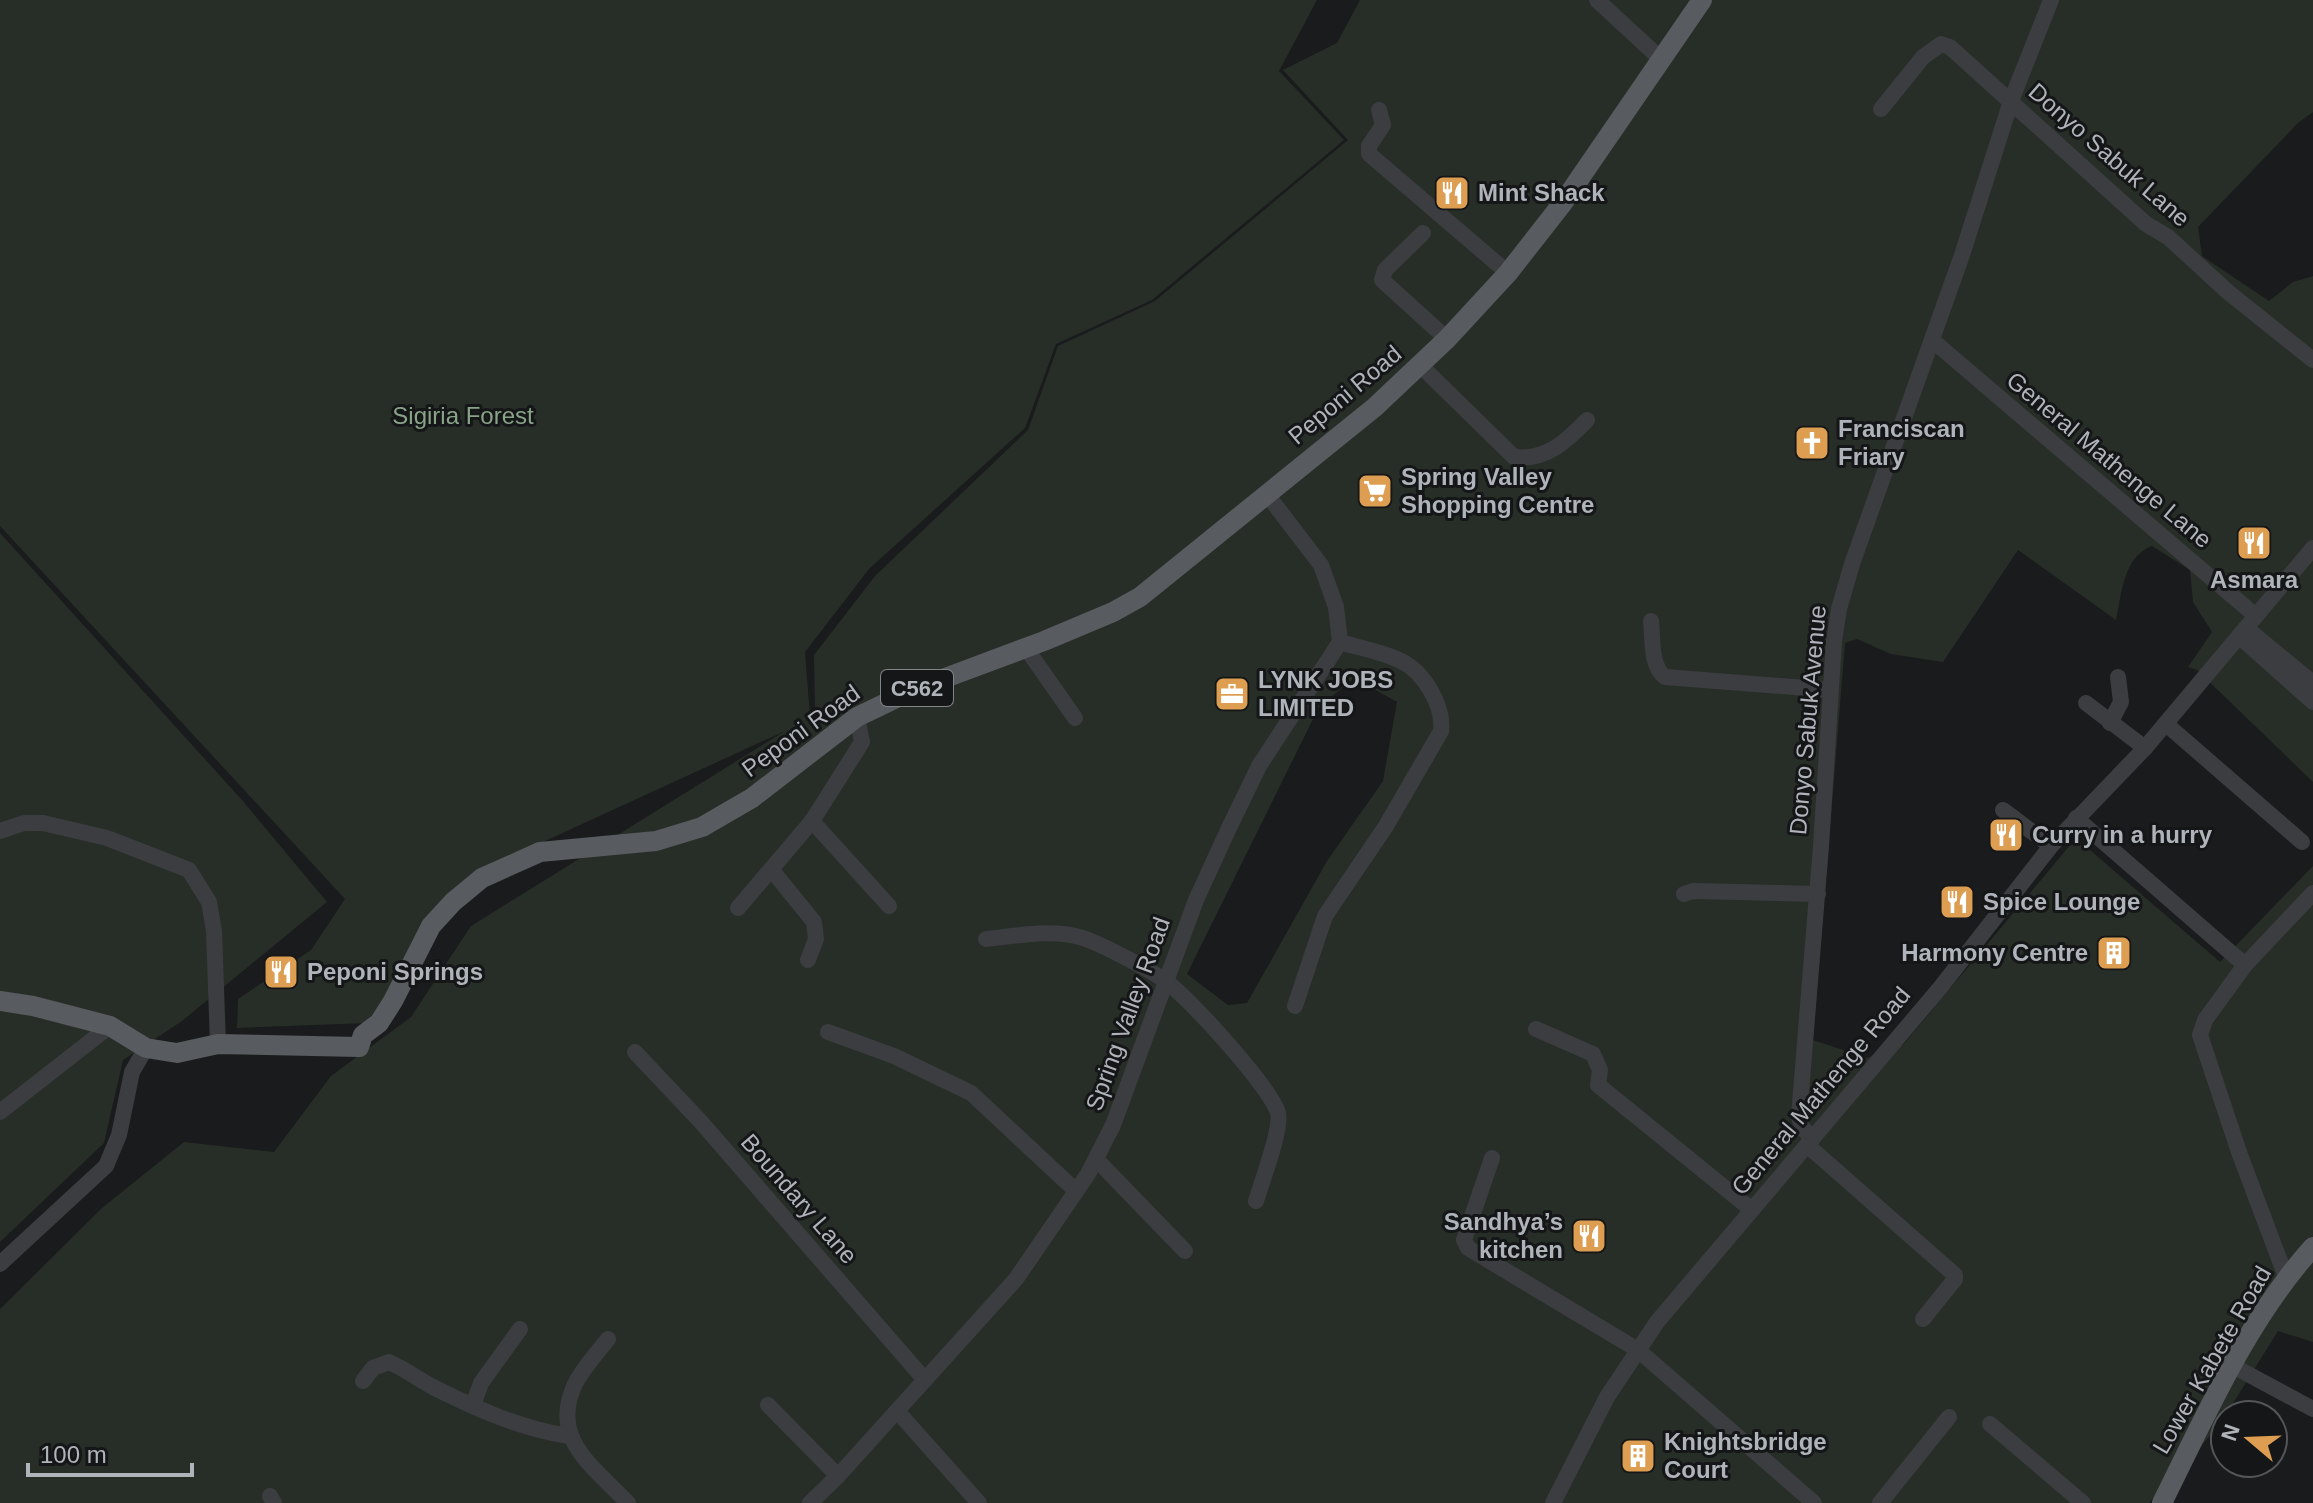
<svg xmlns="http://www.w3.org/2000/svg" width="2313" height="1503" font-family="Arial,sans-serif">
  <rect width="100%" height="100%" fill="#1a1b1c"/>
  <!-- green -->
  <g fill="#272e27" fill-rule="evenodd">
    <path d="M0 0H1317L1279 71 1344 140 1152 300 1056 344 1025 428 869 569 805 652 810 716 815 712 814 655 875 576 1028 430 1058 346 1155 301 1348 140 1283 70 1337 43 1360 0H2313V112L2298 123 2198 227 2202 256 2269 301 2293 282 2313 276V782L2197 670 2188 667 2212 632 2193 602 2190 570 2152 546C2123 557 2122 593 2116 620L2018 550 1943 662 1891 654 1857 639 1845 643 1813 1040 1867 1058 1903 1045 2076 838 2220 962 2313 866V1342L2278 1331 2219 1426 2149 1503H0V1309L102 1208 184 1142 274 1152 331 1076 411 1017 471 926 785 731 475 873 388 1000 367 1023 237 1028 238 999 311 950 345 899 0 526ZM1354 678 1397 702 1383 781 1327 861 1247 1003 1228 1005 1187 974 1319 707Z"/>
    <polygon points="0,533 242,800 327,902 182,1021 123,1060 104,1143 0,1242"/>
  </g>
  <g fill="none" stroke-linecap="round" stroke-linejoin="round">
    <!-- minor -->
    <g stroke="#3c3d41" stroke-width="16">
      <polyline points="1597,0 1662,60"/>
      <polyline points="1881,109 1923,57 1941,44 1950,47 2146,224 2168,237 2228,292 2313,360"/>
      <polyline points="1379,110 1383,125 1369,146 1369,154 1508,273"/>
      <polyline points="1423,233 1385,270 1382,280 1447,339"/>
      <polyline points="1932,340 2256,616"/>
      <path d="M1421 366 1514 457C1546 461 1567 441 1587 420"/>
      <path d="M1651 621C1653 638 1650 666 1665 677L1831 690"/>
      <polyline points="2246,628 2313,683"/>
      <polyline points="2239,636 2313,702"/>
      <polyline points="1026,648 1075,718"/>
      <polyline points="2086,703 2145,748"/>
      <polyline points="2110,723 2121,702 2118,677"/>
      <polyline points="2166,724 2302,842"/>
      <polyline points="2003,810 2051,846"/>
      <polyline points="2076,818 2245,965 2205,1020 2200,1035 2240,1155 2286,1277"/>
      <polyline points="812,821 889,906"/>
      <polyline points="0,831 24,823 43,823 107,838 189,870 209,902 214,931 218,1044"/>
      <polyline points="771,869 814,922 816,939 808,960"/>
      <polyline points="1684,894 1693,891 1818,894"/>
      <polyline points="738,908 812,821 862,742 857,717"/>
      <path d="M986 939C1016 936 1053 928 1083 938 1101 944 1147 968 1164 980 1187 995 1271 1088 1278 1113 1282 1129 1261 1184 1256 1201"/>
      <polyline points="2245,965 2313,893"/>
      <path d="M1295 1006 1325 916 1386 826 1441 731C1444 706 1424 672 1401 661 1383 652 1359 648 1340 642"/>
      <polyline points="1536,1029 1593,1054 1600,1070 1598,1085 1752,1210"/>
      <polyline points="828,1032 894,1056 971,1093 1075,1190"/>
      <polyline points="635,1052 701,1122 925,1380"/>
      <polyline points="0,1112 110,1026"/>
      <polyline points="1813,1138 1802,1128 1799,1116 1821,846 1834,641 1839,609 1852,564 1962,255 2011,101 2051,0"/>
      <polyline points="1807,1145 1955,1275 1955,1279 1923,1319"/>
      <polyline points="1492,1158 1464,1240 1468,1248 1638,1350 1814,1503"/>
      <polyline points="1096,1159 1185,1251"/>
      <polyline points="0,1264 106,1166 119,1135 132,1072 146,1048"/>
      <path d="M608 1339C597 1353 583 1368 575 1384 549 1439 594 1467 628 1503"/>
      <polyline points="2233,1366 2313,1409"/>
      <path d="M363 1381 373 1368 389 1362C405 1369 418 1379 433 1387 477 1409 521 1429 569 1436"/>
      <polyline points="473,1405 481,1383 520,1329"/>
      <polyline points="768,1405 838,1476"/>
      <polyline points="897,1411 979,1503"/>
      <polyline points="1990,1424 2083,1503"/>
      <polyline points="270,1496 274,1503"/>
      <polyline points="810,1503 838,1476 1016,1279 1088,1174 1113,1125 1196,900 1228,830 1259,766 1340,642 1336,607 1321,565 1266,493"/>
      <polyline points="1553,1503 1607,1397 1657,1322 1940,988 2051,846 2145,748 2313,548"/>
      <polyline points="1880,1503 1949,1417"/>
    </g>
    <!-- major -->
    <g stroke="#585b5f" stroke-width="20">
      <polyline points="0,1001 33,1006 110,1026 146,1048 177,1053 218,1044 359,1047 363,1035 379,1023 393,1001 431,926 453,902 482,878 540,852 656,841 702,827 752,798 857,717 913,690 1044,641 1113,612 1140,597 1375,407 1447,339 1508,273 1562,204 1702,0"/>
      <path d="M2162 1503C2206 1415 2247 1320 2313 1247"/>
    </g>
  </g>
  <!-- icons -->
  <defs>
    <symbol id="restaurant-square" viewBox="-11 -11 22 22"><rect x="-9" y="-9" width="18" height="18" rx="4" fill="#dd9e52" stroke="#151617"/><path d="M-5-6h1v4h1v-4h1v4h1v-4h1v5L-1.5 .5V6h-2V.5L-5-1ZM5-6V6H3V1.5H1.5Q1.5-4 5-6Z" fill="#fff"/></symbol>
    <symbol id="church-square" viewBox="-11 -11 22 22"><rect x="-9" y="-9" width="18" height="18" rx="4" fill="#dd9e52" stroke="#151617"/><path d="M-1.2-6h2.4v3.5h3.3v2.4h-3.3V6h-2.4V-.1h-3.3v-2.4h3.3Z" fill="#fff"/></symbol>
    <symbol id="supermarket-square" viewBox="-11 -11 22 22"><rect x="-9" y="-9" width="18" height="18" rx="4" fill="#dd9e52" stroke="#151617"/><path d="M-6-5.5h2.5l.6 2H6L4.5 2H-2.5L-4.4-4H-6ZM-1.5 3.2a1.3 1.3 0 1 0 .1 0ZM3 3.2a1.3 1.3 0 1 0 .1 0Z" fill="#fff"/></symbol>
    <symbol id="office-square" viewBox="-11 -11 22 22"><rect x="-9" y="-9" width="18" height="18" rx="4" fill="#dd9e52" stroke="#151617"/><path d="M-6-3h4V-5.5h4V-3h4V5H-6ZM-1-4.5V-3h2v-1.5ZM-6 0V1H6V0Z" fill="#fff"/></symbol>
    <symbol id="building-square" viewBox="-11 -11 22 22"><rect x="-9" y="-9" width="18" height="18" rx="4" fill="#dd9e52" stroke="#151617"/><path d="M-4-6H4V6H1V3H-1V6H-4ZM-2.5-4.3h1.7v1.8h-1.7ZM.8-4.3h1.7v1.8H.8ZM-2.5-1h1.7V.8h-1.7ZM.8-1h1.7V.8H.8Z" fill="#fff"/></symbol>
  </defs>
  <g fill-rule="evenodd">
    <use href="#restaurant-square" x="1432" y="173" width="40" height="40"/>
    <use href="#church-square" x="1792" y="423" width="40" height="40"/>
    <use href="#supermarket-square" x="1355" y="471" width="40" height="40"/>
    <use href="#restaurant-square" x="2234" y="523" width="40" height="40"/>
    <use href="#office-square" x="1212" y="674" width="40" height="40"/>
    <use href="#restaurant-square" x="1986" y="815" width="40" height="40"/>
    <use href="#restaurant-square" x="1937" y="882" width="40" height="40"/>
    <use href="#building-square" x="2094" y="933" width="40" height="40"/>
    <use href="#restaurant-square" x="261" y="952" width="40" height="40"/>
    <use href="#restaurant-square" x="1569" y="1216" width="40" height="40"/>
    <use href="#building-square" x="1618" y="1436" width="40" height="40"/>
  </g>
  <g text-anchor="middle" stroke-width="6" stroke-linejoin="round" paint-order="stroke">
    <!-- shield labels -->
    <rect fill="#151617" stroke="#818489" stroke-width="2" x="881" y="670" width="72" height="36" rx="6"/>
    <g font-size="22" font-weight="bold" fill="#afb3ba">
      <text x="917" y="696">C562</text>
    </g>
    <!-- street labels -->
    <g font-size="24" fill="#afb3ba" stroke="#151617">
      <text transform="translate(2109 155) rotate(41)" y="8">Donyo Sabuk Lane</text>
      <text transform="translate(1345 395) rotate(-40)" y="8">Peponi Road</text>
      <text transform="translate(2109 460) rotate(40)" y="8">General Mathenge Lane</text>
      <text transform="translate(1808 720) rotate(-85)" y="8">Donyo Sabuk Avenue</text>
      <text transform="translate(801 731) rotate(-36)" y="8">Peponi Road</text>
      <text transform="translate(1128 1014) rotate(-70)" y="8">Spring Valley Road</text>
      <text transform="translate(1821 1091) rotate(-50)" y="8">General Mathenge Road</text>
      <text transform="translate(799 1199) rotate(49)" y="8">Boundary Lane</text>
      <text transform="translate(2212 1360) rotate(-60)" y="8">Lower Kabete Road</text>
    </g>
    <!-- poi labels -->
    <g font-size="24" font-weight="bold" fill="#afb3ba" stroke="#151617" text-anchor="start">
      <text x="1478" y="201">Mint Shack</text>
      <text x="1838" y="437">Franciscan<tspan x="1838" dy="28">Friary</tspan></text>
      <text x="1401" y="485">Spring Valley<tspan x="1401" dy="28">Shopping Centre</tspan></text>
      <text x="2254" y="588" text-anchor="middle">Asmara</text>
      <text x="1258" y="688">LYNK JOBS<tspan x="1258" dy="28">LIMITED</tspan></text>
      <text x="2032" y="843">Curry in a hurry</text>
      <text x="1983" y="910">Spice Lounge</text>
      <text x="2088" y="961" text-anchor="end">Harmony Centre</text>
      <text x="307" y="980">Peponi Springs</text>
      <text x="1563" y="1230" text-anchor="end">Sandhya’s<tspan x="1563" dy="28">kitchen</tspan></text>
      <text x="1664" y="1450">Knightsbridge<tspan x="1664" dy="28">Court</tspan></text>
    </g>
    <!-- park labels -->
    <g font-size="24" fill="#89a388" stroke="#151617">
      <text x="463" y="424">Sigiria Forest</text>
    </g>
  </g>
  <!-- north arrow -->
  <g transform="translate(2249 1439) rotate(289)"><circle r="38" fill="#151617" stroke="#535558" stroke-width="2"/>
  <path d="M0-6L14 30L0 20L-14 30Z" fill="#dd9e52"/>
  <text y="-12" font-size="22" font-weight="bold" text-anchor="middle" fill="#afb3ba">N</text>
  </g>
  <!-- scale -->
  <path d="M28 1463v12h164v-12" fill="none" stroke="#afb3ba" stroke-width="4"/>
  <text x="40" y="1463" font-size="24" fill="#afb3ba" stroke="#151617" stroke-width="6" paint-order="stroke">100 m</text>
</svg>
